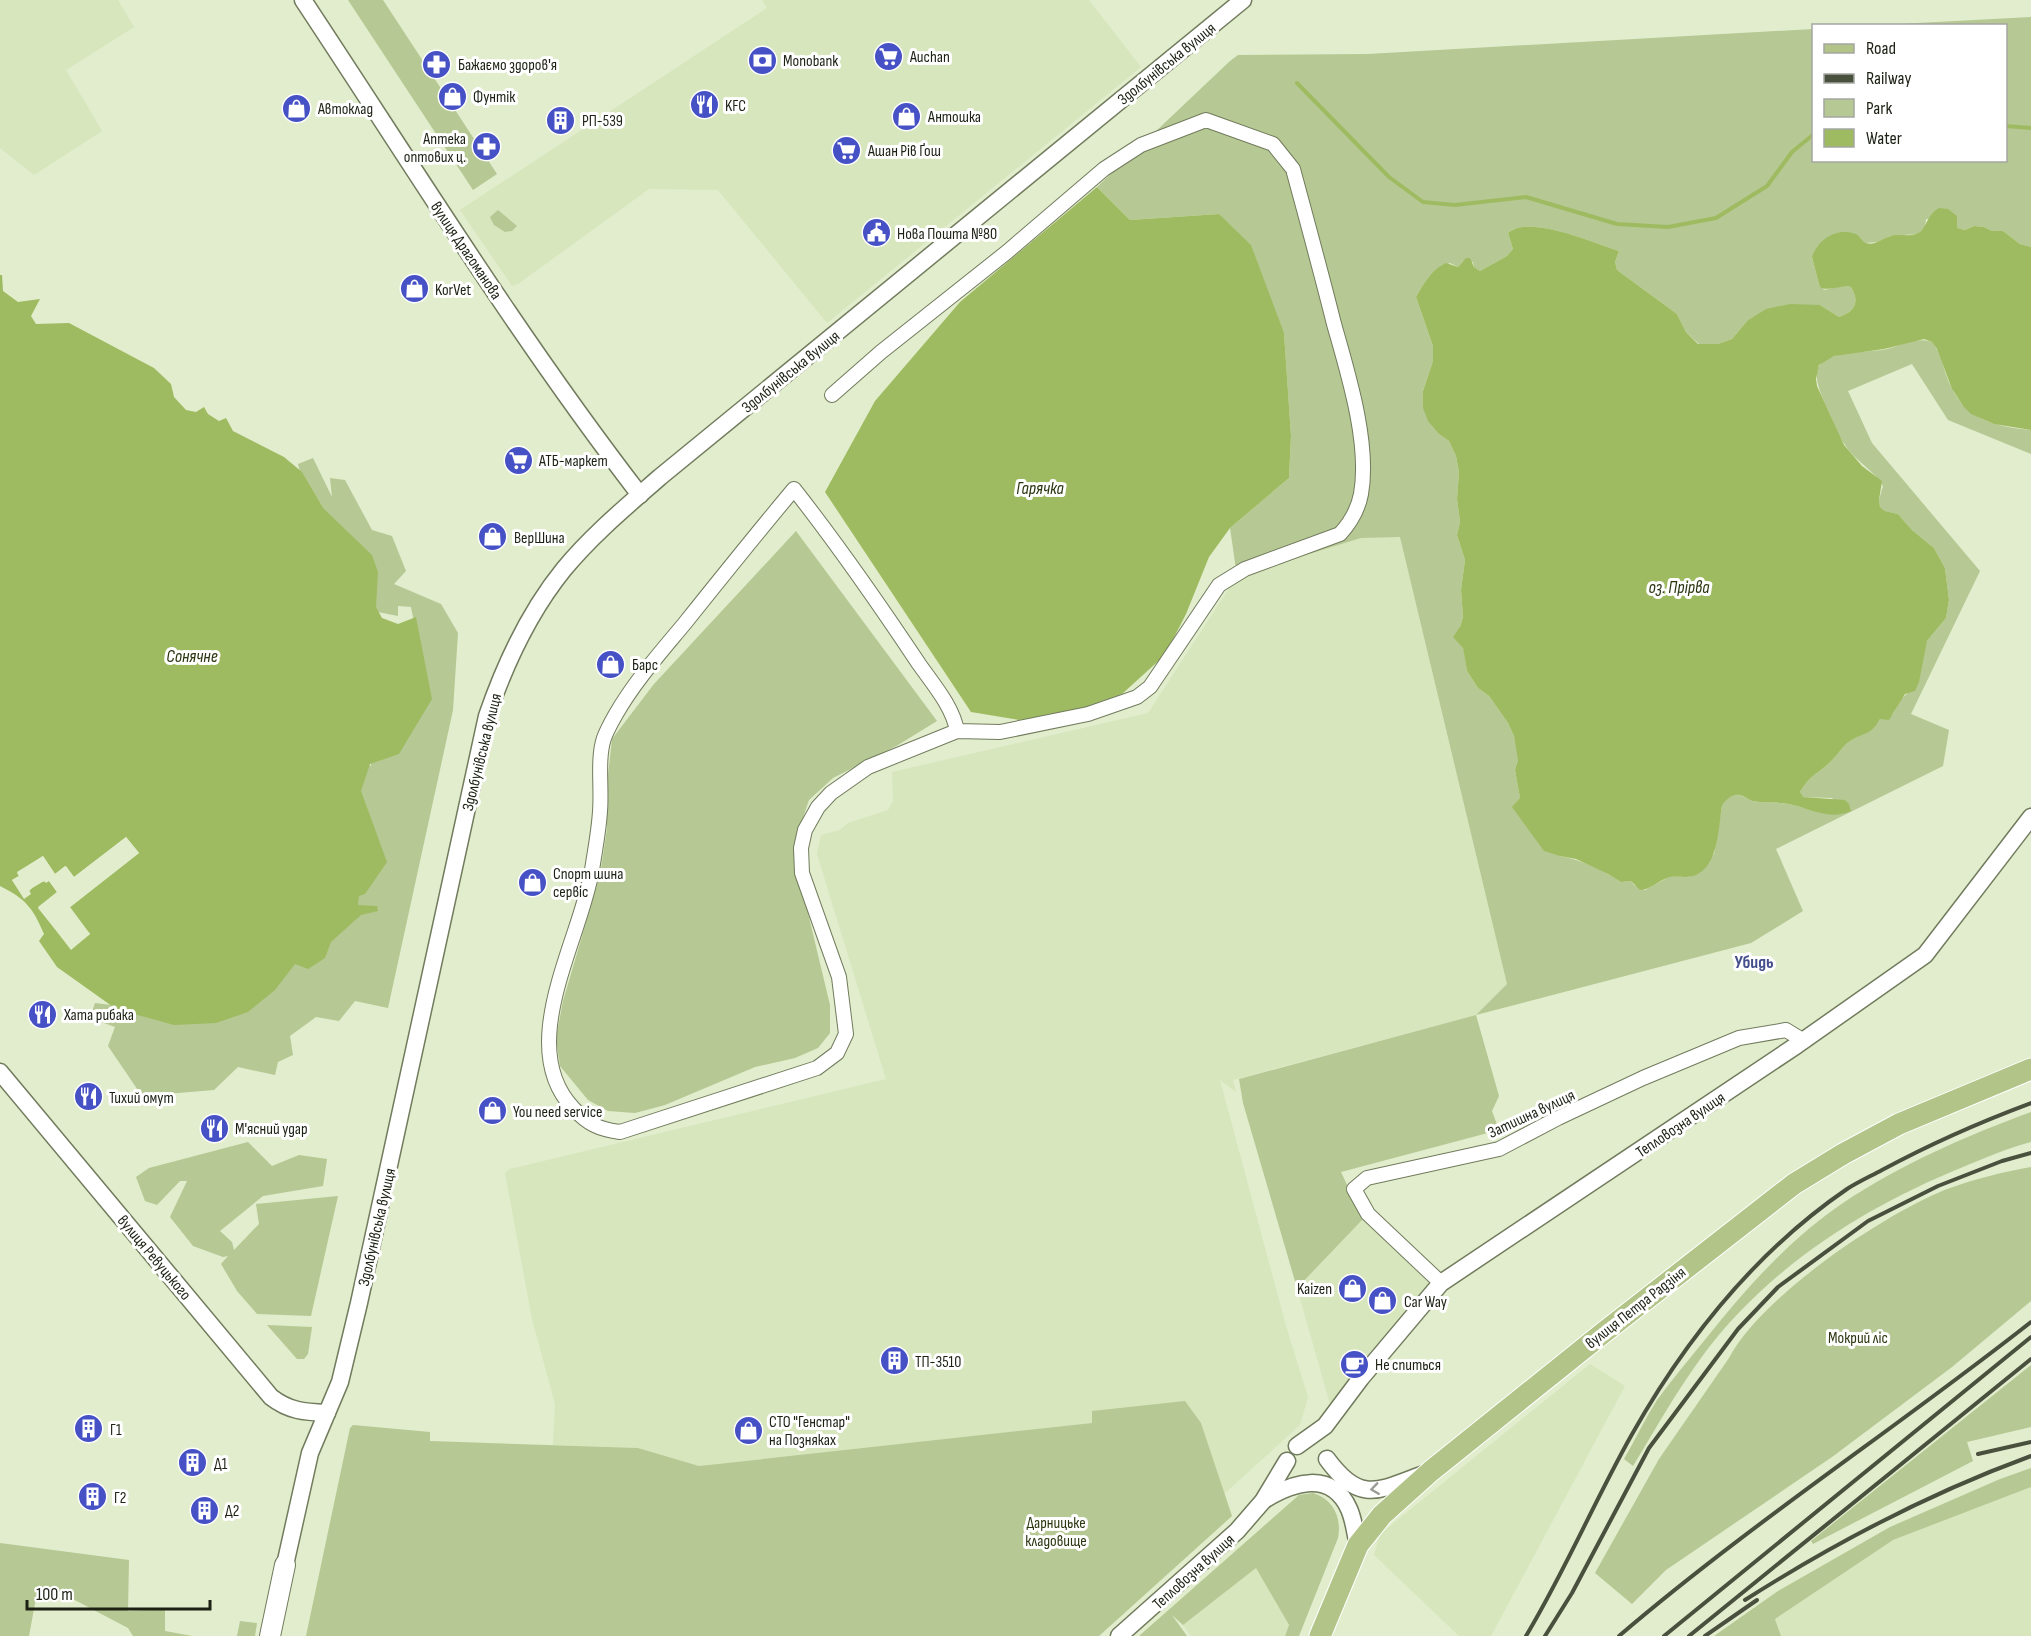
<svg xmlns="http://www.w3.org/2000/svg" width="2031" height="1636" font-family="'Sofia Sans Condensed',sans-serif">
  <rect width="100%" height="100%" fill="#e1edcc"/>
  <!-- built -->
  <g fill="#d7e6bd">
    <polygon points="0,0 118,0 134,27 66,70 102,131 34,175 0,148"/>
    <polygon points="762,0 1089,0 1141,67 827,323 718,190 649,189 518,284 512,286 460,210 767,8"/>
    <polygon points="1400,536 1507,984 1476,1015 1233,1080 1236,1092 1220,1080 1286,1326 1308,1397 1300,1425 1224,1494 1201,1423 1092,1411 1093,1423 699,1466 638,1448 553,1445 555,1404 532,1319 505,1173 510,1169 535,1163 886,1079 817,854 821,835 840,830 848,823 888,810 893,801 892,772 1148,713 1237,576 1361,538"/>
    <polygon points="1363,1219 1433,1282 1369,1353 1330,1404 1297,1288"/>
    <polygon points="1590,1364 1625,1386 1491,1636 1459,1636 1374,1555 1380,1534"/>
    <polygon points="2031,1487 2031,1636 1781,1636 1775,1619 1893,1540"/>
    <polygon points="1256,1568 1289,1626 1285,1636 1191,1636 1183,1625"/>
  </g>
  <!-- green -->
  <g fill="#b6c893">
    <polygon points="348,0 383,0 497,174 473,190"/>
    <path d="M2031 17V247L2020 244 2003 231H1992L1984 227 1974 226 1965 230 1956 228 1957 222 1926 219 1925 228 1918 234 1890 236 1878 242 1865 243 1812 257 1819 284 1824 290 1842 286 1851 287C1860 302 1855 312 1839 317L1820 305 1747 321 1732 339 1718 344H1699L1686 332 1677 314 1617 270 1615 262 1619 251C1594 243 1528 214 1508 233L1513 249 1507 256 1480 271 1474 267 1473 262 1463 261 1458 267 1450 263C1432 269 1425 281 1416 297L1433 346V361L1423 391 1439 434 1449 441 1456 456 1459 472 1457 499 1460 522 1457 535 1465 560 1461 590 1463 617 1460 627 1467 671 1478 688 1489 696 1508 723 1514 736 1518 752V760L1515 770 1520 798 1560 856C1581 860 1603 870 1621 882L1631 881 1634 885 1645 890 1669 877H1690L1714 854 1722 806C1725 799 1731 793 1740 795 1744 796 1748 800 1753 801 1762 803 1771 802 1781 803 1804 805 1820 817 1845 813L1832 798 1802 797 1800 792C1811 775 1813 777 1827 765 1835 759 1839 750 1846 744 1858 733 1871 736 1880 719L1893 714 1901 699 1909 692 1927 641 1946 618 1949 600 1945 568 1934 548 1912 530 1898 514 1885 511 1880 507 1879 500 1883 486C1874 470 1855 461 1845 445 1837 434 1833 420 1827 408 1808 367 1814 356 1859 352 1867 351 1875 351 1882 350 1899 347 1915 336 1932 342 1941 353 1943 367 1948 380 1963 418 1993 427 2031 430V454L1948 420 1912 364 1848 391 1872 443 1980 571 1911 714 1949 730 1943 766 1776 849 1803 911 1751 943 1476 1015 1499 1096 1492 1111 1499 1130 1341 1172 1363 1219 1297 1288 1243 1103 1239 1079 1476 1015 1507 984 1400 537 1361 538 1237 576 1230 528 1289 478 1291 436 1284 333 1219 214 1130 220 1097 187 1230 61 1238 55 1368 54 1813 29 1814 160H2006V26L1880 25Z"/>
    <polygon points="498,210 517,226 512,231 505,232 494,225 490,217"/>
    <polygon points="313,458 332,497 330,478 345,480 372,530 392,536 406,571 394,584 441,604 458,633 453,710 388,1008 355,1001 339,1021 316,1017 290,1036 293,1055 278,1062 275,1075 238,1067 214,1090 166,1094 148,1105 108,1046 115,1027 90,1018 95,1003 160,1011 351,790 357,760 371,766 370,752 426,684 411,607 398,606 398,616 373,611 307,499 298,464"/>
    <polygon points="796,531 937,721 898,745 833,778 809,800 795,841 807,909 830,1005 830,1033 818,1048 795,1058 755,1067 665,1105 635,1113 608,1111 588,1100 560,1066 556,1038 563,1001 600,875 607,829 607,785 612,739 654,684"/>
    <path d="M2031 1112V1142C2007 1148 1985 1158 1963 1167 1862 1208 1766 1269 1701 1358 1676 1392 1655 1430 1633 1466L1624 1459C1635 1440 1645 1419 1657 1400 1673 1378 1691 1357 1708 1336 1747 1287 1791 1238 1843 1203 1901 1164 1966 1136 2031 1112Z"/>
    <polygon points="248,1142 272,1166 299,1155 327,1159 323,1186 263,1196 220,1231 232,1242 234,1250 259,1224 256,1204 338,1196 311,1316 257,1314 237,1291 221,1264 228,1256 223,1257 193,1246 170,1217 187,1181 180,1181 157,1205 145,1201 136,1177 149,1168"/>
    <path d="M2031 1167V1301L1952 1367 1832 1457 1666 1570 1632 1604 1595 1573 1659 1459 1729 1358C1762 1296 1882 1215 1947 1189 1975 1179 2002 1172 2031 1167Z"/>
    <polygon points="267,1325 312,1327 308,1354 304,1359 297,1359"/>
    <polygon points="2031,1365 2031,1427 1967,1442 1973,1461 1813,1544 1811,1541"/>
    <polygon points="1185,1401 1201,1423 1232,1516 1099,1636 306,1636 350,1428 353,1425 430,1432 430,1441 638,1448 699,1466 1092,1423 1092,1411"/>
    <polygon points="2031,1468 2031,1487 1893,1540 1775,1619 1781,1636 1714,1636 1778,1591 1890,1527 2000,1479"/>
    <path d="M1313 1493C1333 1499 1342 1517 1338 1538L1299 1636H1285L1289 1625 1256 1568 1183 1625 1172 1615 1187 1636H1139L1299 1495Z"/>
    <polygon points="0,1543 129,1560 128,1611 165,1609 165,1631 192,1636 133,1636 128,1628 52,1588 38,1587 29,1636 0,1636"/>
    <polygon points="240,1621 257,1623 255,1636 237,1636"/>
  </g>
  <!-- water -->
  <g fill="#9fbb61" fill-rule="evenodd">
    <polygon points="1097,187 1130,220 1219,214 1251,245 1284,333 1291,436 1289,478 1230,528 1209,557 1186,614 1165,655 1122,694 1071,712 1019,720 971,712 825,492 875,401 960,302"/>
    <path d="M1939 208 1948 209 1957 216V228L1965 230 1974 226 1984 227 1992 231H2003L2020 244 2031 247V430L1994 424 1971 414 1964 407 1952 389 1937 349 1932 342 1924 339 1884 349 1834 356 1819 365 1816 379 1817 386 1844 445 1862 466 1882 481 1879 500 1880 507 1885 511 1898 514 1912 530 1934 548 1945 568 1949 600 1946 618 1927 641 1919 682 1915 691 1905 694 1889 720 1880 719C1871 736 1864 732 1850 741 1841 747 1836 758 1827 765 1813 777 1811 775 1800 792L1803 797 1845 800 1849 804 1851 811C1827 822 1805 805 1782 803 1772 802 1763 803 1753 801 1748 800 1745 796 1740 795 1732 793 1725 800 1722 806 1718 828 1719 868 1693 876 1686 878 1677 876 1670 877 1659 880 1650 890 1640 890L1631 881 1621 882 1608 874 1576 859 1560 856 1544 851 1512 807 1520 798 1515 770 1518 760 1514 736 1508 723 1489 696 1478 688 1467 671 1463 648 1453 637 1460 627 1463 617 1461 590 1465 560 1457 535 1460 522 1457 499 1459 472 1456 456 1449 441 1439 434 1428 421 1423 408V391L1433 361V346L1416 297C1424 283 1431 270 1446 263L1458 267 1466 258H1470L1474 267 1480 271 1507 256 1513 249 1508 233C1529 214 1594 243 1619 251L1615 262 1617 270 1677 314 1686 332 1698 344H1718L1732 339 1747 321 1766 309 1790 304 1820 305 1839 317C1855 312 1860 302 1851 287 1841 285 1830 291 1821 288L1819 284 1812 257C1818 239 1837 227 1856 234 1860 236 1862 242 1866 243 1874 246 1882 239 1888 237 1897 233 1907 237 1916 234 1927 231 1925 216 1939 208Z"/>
    <path d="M0 275H2L3 291 18 302 40 299 31 316 36 324 69 323 154 368 171 384 174 397 186 410 196 412 204 407 208 414 219 421 226 418 233 431 284 457 302 472 323 508 372 555 378 572 376 607 382 618 398 624 416 617 432 699 399 754 370 764 361 791 387 862 365 894 359 896 358 905 377 906 378 911 361 915 331 942 325 958 308 969 295 964 275 990 248 1012 216 1023 174 1025 116 1009 57 967 39 941 44 934C33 908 26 899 0 886ZM126 837 139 853 69 908 90 934 71 949 38 908 57 892 49 881C38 880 29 890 24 898L12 880 19 876 17 872 43 856 55 874 65 866 74 877Z"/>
  </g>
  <!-- pier -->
  <path fill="#e1edcc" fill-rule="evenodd" d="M126 837 139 853 70 907 90 934 71 950 38 907 57 892 49 881 46 883 44 881 29 890 31 894 24 899 12 880 19 876 17 873 43 856 55 874 66 866 74 877ZM126 841 135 853 67 906V909L86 934 71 945 42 908 60 893 51 879 43 878 27 888V893L25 895 16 881 21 877V874L42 860 54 876 57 877 65 870 72 880H75Z"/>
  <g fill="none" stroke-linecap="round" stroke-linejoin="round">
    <!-- stream -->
    <g stroke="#9fbb61" stroke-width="4">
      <polyline points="1297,83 1389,177 1423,202 1455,205 1526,197 1617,224 1668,227 1716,218 1767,186 1792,152 1814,134"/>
      <polyline points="2006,126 2031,128"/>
    </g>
    <defs>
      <g id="minor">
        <path d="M832 395 881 352 1007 252 1104 169 1141 145 1206 120 1273 144 1293 169C1307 221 1321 272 1334 324 1348 373 1370 444 1361 494 1358 510 1351 522 1340 534L1245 569 1219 585 1150 687 1137 697 1088 714 1000 732 957 731 868 767 831 793 818 807 805 830 801 848 802 873 839 977 846 1034 837 1053 817 1068 620 1132C598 1129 588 1124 573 1108 514 1046 581 939 592 870 595 850 599 830 600 811 602 789 597 759 604 738 607 730 612 721 616 714 635 681 661 652 685 623 721 578 757 533 794 489 838 545 879 604 919 664 933 684 953 707 957 731"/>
        <polyline points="1441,1283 1368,1214 1354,1189 1367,1178 1499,1149 1558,1118 1643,1078 1739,1038 1786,1030 1804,1041"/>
      </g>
      <g id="tertiary">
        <path d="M303 0C413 166 518 337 640 495"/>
        <path d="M0 1072 271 1397C289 1411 304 1412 327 1413"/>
        <polyline points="1297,1446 1325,1426 1361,1378 1441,1283 1797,1045 1925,955 2031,817"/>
        <path d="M1327 1459C1360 1504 1378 1491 1424 1474"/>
        <path d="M1264 1500C1292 1483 1331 1469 1349 1509 1354 1520 1355 1533 1358 1545"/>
        <path d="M285 1565 310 1453 340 1382 359 1303 487 716C505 664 529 612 564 569 592 535 627 506 660 477L1243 0"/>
        <polyline points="1119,1636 1237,1531 1263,1501 1287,1461"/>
      </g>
      <polyline id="secondary" points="270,1636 285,1565"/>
      <polyline id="primary" points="1320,1636 1358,1545 1382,1515 1431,1471 1603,1333 1794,1184 1843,1154 1899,1124 2031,1069"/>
    </defs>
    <!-- minor casing -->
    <use href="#minor" stroke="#717b5d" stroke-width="16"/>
    <!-- tertiary casing -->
    <use href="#tertiary" stroke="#717b5d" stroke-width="19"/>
    <!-- secondary casing -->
    <use href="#secondary" stroke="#717b5d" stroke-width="22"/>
    <!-- primary casing -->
    <use href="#primary" stroke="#fff" stroke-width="23"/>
    <!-- minor -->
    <use href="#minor" stroke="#fff" stroke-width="14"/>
    <!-- tertiary -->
    <use href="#tertiary" stroke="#fff" stroke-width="16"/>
    <!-- secondary -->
    <use href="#secondary" stroke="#fff" stroke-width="20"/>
    <!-- primary -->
    <use href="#primary" stroke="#b3c489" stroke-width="21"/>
    <!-- rail -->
    <g stroke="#49503e" stroke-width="4">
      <polyline points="1978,1454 2031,1442"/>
      <path d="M1745 1600C1836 1542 1930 1493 2031 1456"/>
      <path d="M1526 1636C1565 1571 1594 1502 1631 1436 1685 1340 1755 1252 1847 1189 1858 1182 1871 1176 1882 1170 1930 1144 1980 1122 2031 1103"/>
      <polyline points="1545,1636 1572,1593 1649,1448 1738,1329 1778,1287 1868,1221 1938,1186 2002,1161 2031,1153"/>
      <path d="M1619 1636C1750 1524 1895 1429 2031 1322"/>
      <polyline points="1664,1636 2031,1337"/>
      <polyline points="1689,1636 2031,1359"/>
      <polyline points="1705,1636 1757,1600"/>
    </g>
  </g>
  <!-- one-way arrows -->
  <defs><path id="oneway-chevron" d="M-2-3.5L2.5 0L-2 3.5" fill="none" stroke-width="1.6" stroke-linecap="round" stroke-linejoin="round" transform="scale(1.5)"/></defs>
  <use stroke="#999b95" href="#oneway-chevron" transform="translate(1375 1489) rotate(172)"/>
  <!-- icons -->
  <defs>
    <symbol id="supermarket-disc" viewBox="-11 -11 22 22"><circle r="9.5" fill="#4651c6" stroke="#fff"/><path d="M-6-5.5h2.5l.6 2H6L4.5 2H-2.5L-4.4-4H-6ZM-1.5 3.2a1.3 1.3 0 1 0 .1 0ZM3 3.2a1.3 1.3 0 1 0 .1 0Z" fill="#fff"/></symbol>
    <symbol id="bank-disc" viewBox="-11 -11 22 22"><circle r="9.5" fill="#4651c6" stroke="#fff"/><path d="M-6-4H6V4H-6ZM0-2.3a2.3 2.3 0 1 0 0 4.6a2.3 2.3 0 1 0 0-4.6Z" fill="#fff"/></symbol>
    <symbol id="pharmacy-disc" viewBox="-11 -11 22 22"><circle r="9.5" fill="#4651c6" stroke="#fff"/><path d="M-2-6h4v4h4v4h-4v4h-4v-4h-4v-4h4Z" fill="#fff"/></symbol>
    <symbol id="shop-disc" viewBox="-11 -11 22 22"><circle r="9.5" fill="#4651c6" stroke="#fff"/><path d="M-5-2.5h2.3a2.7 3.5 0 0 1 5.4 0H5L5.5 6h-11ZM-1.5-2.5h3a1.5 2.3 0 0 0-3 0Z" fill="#fff"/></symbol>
    <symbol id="restaurant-disc" viewBox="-11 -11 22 22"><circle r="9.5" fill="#4651c6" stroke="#fff"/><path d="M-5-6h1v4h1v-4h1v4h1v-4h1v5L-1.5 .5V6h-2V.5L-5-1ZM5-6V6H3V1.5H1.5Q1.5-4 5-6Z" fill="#fff"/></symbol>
    <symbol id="building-disc" viewBox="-11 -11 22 22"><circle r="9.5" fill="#4651c6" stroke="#fff"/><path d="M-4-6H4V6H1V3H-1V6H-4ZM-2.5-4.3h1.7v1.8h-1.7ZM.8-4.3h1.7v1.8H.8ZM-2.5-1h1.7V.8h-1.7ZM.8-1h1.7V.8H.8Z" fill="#fff"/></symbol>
    <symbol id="civic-disc" viewBox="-11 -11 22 22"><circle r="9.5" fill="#4651c6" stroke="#fff"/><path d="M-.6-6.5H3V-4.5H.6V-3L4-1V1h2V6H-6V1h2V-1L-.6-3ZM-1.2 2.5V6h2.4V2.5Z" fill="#fff"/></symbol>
    <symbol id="cafe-disc" viewBox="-11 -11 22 22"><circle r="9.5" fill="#4651c6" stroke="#fff"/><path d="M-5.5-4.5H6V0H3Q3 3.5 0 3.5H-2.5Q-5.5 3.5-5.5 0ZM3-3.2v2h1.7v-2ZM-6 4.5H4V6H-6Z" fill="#fff"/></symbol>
  </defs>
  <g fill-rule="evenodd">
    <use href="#supermarket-disc" x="872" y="40" width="33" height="33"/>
    <use href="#bank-disc" x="746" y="44" width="33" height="33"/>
    <use href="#pharmacy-disc" x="420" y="48" width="33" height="33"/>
    <use href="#shop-disc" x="436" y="80" width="33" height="33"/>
    <use href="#restaurant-disc" x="688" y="88" width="33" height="33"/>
    <use href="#shop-disc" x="280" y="92" width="33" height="33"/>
    <use href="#shop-disc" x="890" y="100" width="33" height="33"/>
    <use href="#building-disc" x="544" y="104" width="33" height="33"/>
    <use href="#pharmacy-disc" x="470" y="130" width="33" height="33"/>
    <use href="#supermarket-disc" x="830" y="134" width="33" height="33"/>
    <use href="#civic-disc" x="860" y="216" width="33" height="33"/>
    <use href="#shop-disc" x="398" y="272" width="33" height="33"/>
    <use href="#supermarket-disc" x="502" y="444" width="33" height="33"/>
    <use href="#shop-disc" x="476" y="520" width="33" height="33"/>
    <use href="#shop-disc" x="594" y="648" width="33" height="33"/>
    <use href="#shop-disc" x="516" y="866" width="33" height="33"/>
    <use href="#restaurant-disc" x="26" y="998" width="33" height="33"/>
    <use href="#restaurant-disc" x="72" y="1080" width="33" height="33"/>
    <use href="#shop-disc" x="476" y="1094" width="33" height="33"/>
    <use href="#restaurant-disc" x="198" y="1112" width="33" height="33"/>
    <use href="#shop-disc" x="1336" y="1272" width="33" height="33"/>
    <use href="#shop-disc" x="1366" y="1284" width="33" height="33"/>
    <use href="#building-disc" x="878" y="1344" width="33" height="33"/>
    <use href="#cafe-disc" x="1338" y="1348" width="33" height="33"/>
    <use href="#building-disc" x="72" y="1412" width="33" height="33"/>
    <use href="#shop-disc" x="732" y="1414" width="33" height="33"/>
    <use href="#building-disc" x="176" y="1446" width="33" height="33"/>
    <use href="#building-disc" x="76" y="1480" width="33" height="33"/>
    <use href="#building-disc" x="188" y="1494" width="33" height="33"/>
  </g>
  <g text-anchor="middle" stroke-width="6" stroke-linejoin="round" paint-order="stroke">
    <!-- poi labels -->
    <g font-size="16" fill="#1c2114" stroke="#fff" text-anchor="start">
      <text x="910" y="62">Auchan</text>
      <text x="783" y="66">Monobank</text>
      <text x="458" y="70">Бажаємо здоров'я</text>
      <text x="473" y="102">Фунтік</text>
      <text x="725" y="111">KFC</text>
      <text x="318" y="114">Автоклад</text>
      <text x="928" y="122">Антошка</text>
      <text x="582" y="126">РП-539</text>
      <text x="466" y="144" text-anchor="end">Аптека<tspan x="466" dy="18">оптових ц.</tspan></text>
      <text x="868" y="156">Ашан Рів Ґош</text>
      <text x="897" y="239">Нова Пошта №80</text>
      <text x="435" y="295">KorVet</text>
      <text x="539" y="466">АТБ-маркет</text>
      <text x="514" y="543">ВерШина</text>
      <text x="632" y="670">Барс</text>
      <text x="553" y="879">Спорт шина<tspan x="553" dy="18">сервіс</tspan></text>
      <text x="64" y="1020">Хата рибака</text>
      <text x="109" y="1103">Тихий омут</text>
      <text x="513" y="1117">You need service</text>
      <text x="235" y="1134">М'ясний удар</text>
      <text x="1332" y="1294" text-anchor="end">Kaizen</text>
      <text x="1404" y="1307">Car Way</text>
      <text x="915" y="1367">ТП-3510</text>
      <text x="1375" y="1370">Не спиться</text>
      <text x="769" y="1427">СТО "Генстар"<tspan x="769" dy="18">на Позняках</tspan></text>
      <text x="110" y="1435">Г1</text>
      <text x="214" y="1469">Д1</text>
      <text x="114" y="1503">Г2</text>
      <text x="225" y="1516">Д2</text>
    </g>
    <!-- street labels -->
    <g font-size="16" fill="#1c2114" stroke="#fff">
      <text transform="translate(1166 63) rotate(-39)" y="6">Здолбунівська вулиця</text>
      <text transform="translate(467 250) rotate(56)" y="6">вулиця Драгоманова</text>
      <text transform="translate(790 371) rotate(-39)" y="6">Здолбунівська вулиця</text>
      <text transform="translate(481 752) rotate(-76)" y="6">Здолбунівська вулиця</text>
      <text transform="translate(1531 1113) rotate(-25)" y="6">Затишна вулиця</text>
      <text transform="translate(1680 1124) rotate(-34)" y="6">Тепловозна вулиця</text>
      <text transform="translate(376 1227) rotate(-77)" y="6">Здолбунівська вулиця</text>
      <text transform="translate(155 1257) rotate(50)" y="6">вулиця Ревуцького</text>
      <text transform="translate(1635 1307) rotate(-38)" y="6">вулиця Петра Радзіня</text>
      <text transform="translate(1193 1571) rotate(-42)" y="6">Тепловозна вулиця</text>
    </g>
    <!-- park labels -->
    <g font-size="16" fill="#2c3711" stroke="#fff">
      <text x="1858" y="1343">Мокрий ліс</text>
      <text x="1056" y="1528">Дарницьке<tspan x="1056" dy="18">кладовище</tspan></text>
    </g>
    <!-- water labels -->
    <g font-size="18" font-style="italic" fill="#2b3610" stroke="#fff">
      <text x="1040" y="494">Гарячка</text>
      <text x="1679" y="593">оз. Прірва</text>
      <text x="192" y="662">Сонячне</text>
    </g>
    <!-- neighbourhood labels -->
    <g font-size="18" font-weight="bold" fill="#444f8c" stroke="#fff">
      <text x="1754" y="968">Убидь</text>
    </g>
  </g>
  <!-- legend -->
  <rect x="1812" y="24" width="195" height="138" fill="#ffffff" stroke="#a4a6a1" stroke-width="1.5"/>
  <rect x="1824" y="44" width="30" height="9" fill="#b3c489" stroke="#a4a6a1" stroke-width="1.5"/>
  <text x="1866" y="54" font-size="18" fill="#1c2114">Road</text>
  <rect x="1824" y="74" width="30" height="9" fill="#49503e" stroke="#a4a6a1" stroke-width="1.5"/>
  <text x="1866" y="84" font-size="18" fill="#1c2114">Railway</text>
  <rect x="1824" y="99" width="30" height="18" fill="#b6c893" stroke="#a4a6a1" stroke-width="1.5"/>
  <text x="1866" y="114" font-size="18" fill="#1c2114">Park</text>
  <rect x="1824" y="129" width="30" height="18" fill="#9fbb61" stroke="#a4a6a1" stroke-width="1.5"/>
  <text x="1866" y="144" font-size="18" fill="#1c2114">Water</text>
  <!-- scale -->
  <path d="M27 1600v9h183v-9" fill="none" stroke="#1c2114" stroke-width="3"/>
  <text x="36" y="1600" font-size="18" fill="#1c2114" stroke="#ffffff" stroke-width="4.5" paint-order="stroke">100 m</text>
</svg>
